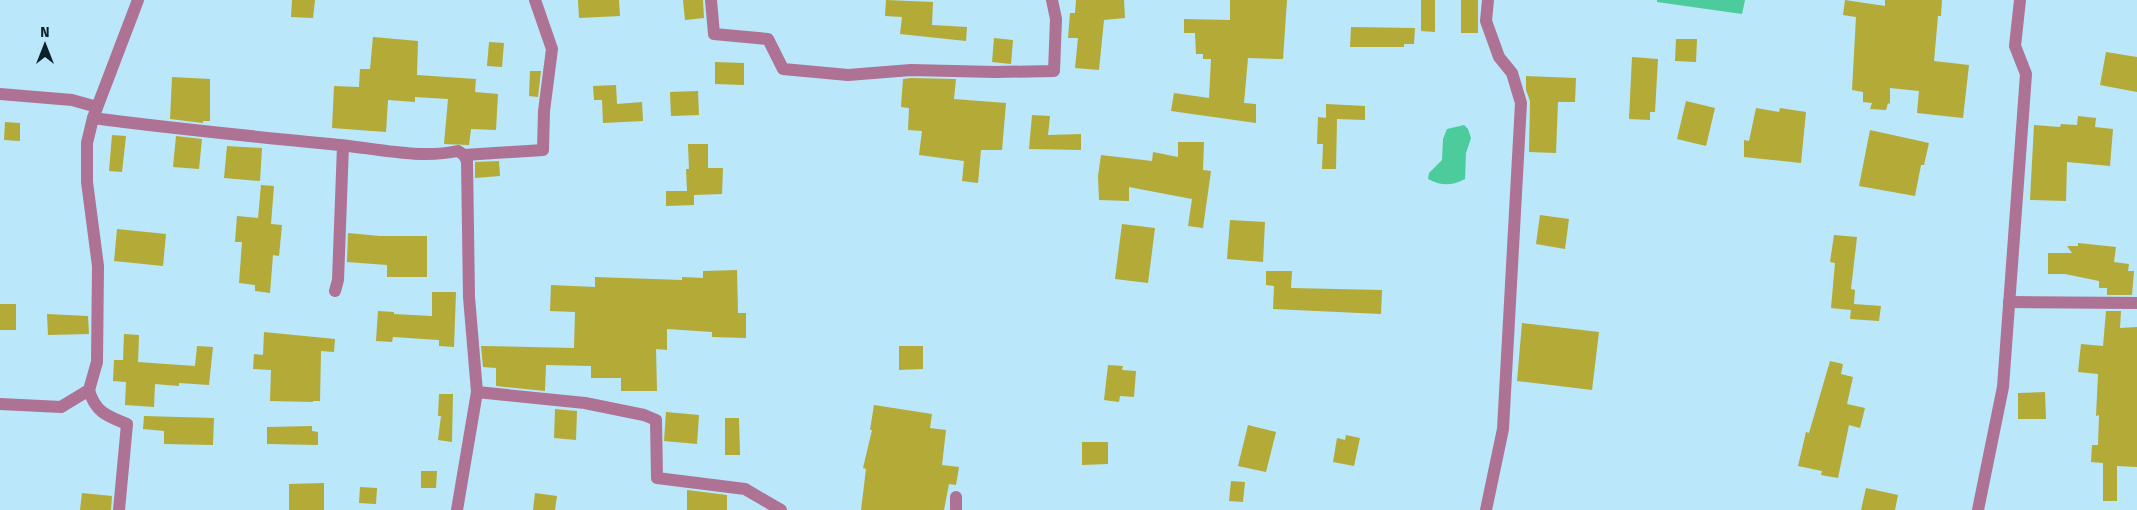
<svg xmlns="http://www.w3.org/2000/svg" width="2137" height="510" font-family="'Fira Sans',sans-serif">
  <rect width="100%" height="100%" fill="#bae7f9"/>
  <!-- water -->
  <g fill="#4ccc9c">
    <polygon points="1657,0 1745,0 1742,14 1657,2"/>
    <path d="M1464 125 1468 129 1471 138 1466 153 1465 179C1452 186 1441 186 1428 179L1429 173 1442 160 1443 139 1447 129Z"/>
  </g>
  <!-- building -->
  <g fill="#b3aa37">
    <polygon points="292,0 315,0 313,18 291,17"/>
    <polygon points="578,0 619,0 620,16 579,18"/>
    <polygon points="683,0 703,0 704,18 685,20"/>
    <polygon points="886,0 933,2 932,25 967,27 966,41 900,34 902,17 885,16"/>
    <polygon points="1076,0 1124,0 1125,18 1104,20 1099,70 1075,68 1078,38 1068,38 1070,13 1075,13"/>
    <polygon points="1230,0 1287,0 1283,59 1248,58 1244,103 1256,104 1256,123 1171,111 1174,93 1209,98 1211,59 1203,59 1203,54 1196,54 1195,33 1184,33 1184,19 1230,20"/>
    <polygon points="1421,0 1435,0 1435,32 1421,31"/>
    <rect x="1461" y="0" width="17" height="33"/>
    <polygon points="1845,0 1885,6 1885,0 1942,0 1941,16 1938,16 1934,61 1969,65 1963,118 1917,113 1919,91 1890,88 1890,104 1888,103 1886,110 1870,109 1872,103 1863,102 1863,92 1852,90 1856,17 1843,15"/>
    <polygon points="1351,27 1415,28 1414,44 1404,44 1404,47 1350,47"/>
    <polygon points="373,37 418,41 417,75 476,79 475,92 498,94 496,130 471,129 469,145 444,144 448,99 415,97 415,102 388,100 386,132 332,128 334,86 359,87 360,69 370,69"/>
    <polygon points="994,38 1013,40 1011,64 992,62"/>
    <polygon points="1676,39 1697,39 1696,62 1675,61"/>
    <polygon points="489,42 504,43 502,67 487,66"/>
    <polygon points="2106,52 2137,57 2137,92 2100,85"/>
    <polygon points="1632,57 1658,59 1655,112 1650,112 1650,120 1629,119"/>
    <polygon points="715,62 744,63 744,85 715,84"/>
    <polygon points="530,71 541,71 538,97 529,96"/>
    <polygon points="1526,76 1576,78 1575,102 1558,102 1556,153 1529,152 1530,101 1526,90"/>
    <polygon points="172,77 210,79 210,121 203,121 203,123 170,119"/>
    <polygon points="911,78 956,79 954,99 1006,103 1002,150 981,150 978,183 962,181 964,161 919,155 922,131 908,130 909,108 901,107 903,79"/>
    <polygon points="616,85 617,104 642,102 643,121 603,123 602,100 594,100 593,86"/>
    <polygon points="698,91 699,115 671,116 670,92"/>
    <polygon points="1686,101 1715,108 1706,146 1677,139"/>
    <polygon points="1326,104 1365,106 1365,120 1337,119 1336,169 1322,169 1323,144 1317,144 1318,117 1326,118"/>
    <polygon points="1756,108 1779,112 1780,108 1806,112 1801,163 1744,157 1744,140 1749,141"/>
    <polygon points="1032,115 1050,116 1048,135 1081,134 1081,150 1029,149"/>
    <polygon points="2078,116 2096,118 2095,127 2113,129 2110,166 2067,162 2066,201 2030,200 2034,125 2060,127 2061,124 2077,125"/>
    <polygon points="5,122 20,123 20,141 4,140"/>
    <polygon points="1870,130 1929,143 1924,165 1921,165 1915,196 1859,186"/>
    <polygon points="112,135 126,136 122,172 109,171"/>
    <polygon points="176,136 202,139 199,169 173,167"/>
    <polygon points="1178,142 1204,142 1203,170 1211,171 1203,228 1188,226 1192,199 1129,187 1129,201 1099,200 1098,176 1101,155 1152,161 1153,152 1178,157"/>
    <polygon points="688,144 708,144 708,168 723,168 722,194 694,195 694,205 666,206 666,191 687,191 686,169 689,169"/>
    <polygon points="227,146 262,148 260,181 224,178"/>
    <polygon points="499,161 500,176 475,178 475,162"/>
    <polygon points="261,185 274,186 271,224 282,225 279,256 273,255 270,293 255,291 255,285 239,283 242,242 235,242 237,216 258,218"/>
    <polygon points="1540,215 1569,219 1565,249 1536,244"/>
    <polygon points="1230,220 1265,222 1263,262 1227,259"/>
    <polygon points="1122,224 1155,228 1148,283 1115,279"/>
    <polygon points="117,229 166,234 163,266 114,261"/>
    <polygon points="348,233 380,236 427,236 427,277 387,277 387,265 347,262"/>
    <polygon points="1834,235 1857,237 1851,289 1855,290 1854,304 1881,306 1879,321 1850,319 1851,310 1831,308 1835,263 1830,262"/>
    <polygon points="2078,243 2116,247 2114,262 2129,264 2128,271 2134,271 2132,295 2107,295 2107,288 2099,288 2099,281 2065,274 2048,274 2048,253 2072,253 2067,246 2078,246"/>
    <polygon points="737,270 738,313 746,313 746,338 712,337 712,332 667,329 667,350 656,349 657,391 621,391 621,378 591,378 591,366 546,365 545,391 496,386 496,368 483,367 481,346 574,348 575,312 550,311 551,285 595,287 595,277 682,280 682,277 703,278 703,271"/>
    <polygon points="1266,271 1292,271 1291,288 1382,290 1381,314 1273,309 1274,286 1266,285"/>
    <polygon points="432,292 456,292 454,347 439,346 439,340 393,337 392,342 376,341 378,311 394,312 394,314 432,316"/>
    <rect x="0" y="304" width="16" height="26"/>
    <polygon points="2106,311 2121,311 2120,328 2137,327 2137,467 2117,466 2117,501 2103,501 2103,463 2091,462 2092,445 2098,445 2099,415 2096,416 2098,374 2078,372 2081,344 2103,346"/>
    <polygon points="47,314 88,316 89,334 48,335"/>
    <polygon points="1522,323 1599,332 1592,390 1517,381"/>
    <polygon points="264,332 335,339 334,352 321,351 320,401 313,401 313,402 270,401 271,370 253,369 254,354 263,355"/>
    <polygon points="124,334 139,335 138,362 195,366 197,346 213,347 209,385 179,383 179,386 155,384 154,407 125,405 126,382 113,381 114,360 123,360"/>
    <polygon points="899,346 923,346 923,369 899,370"/>
    <polygon points="1830,361 1843,364 1841,374 1853,377 1847,404 1865,408 1860,428 1849,425 1838,478 1821,475 1822,471 1798,466 1806,432 1809,433"/>
    <polygon points="1108,365 1123,366 1122,370 1136,371 1134,397 1120,396 1119,402 1104,400"/>
    <polygon points="2045,392 2046,419 2018,419 2018,393"/>
    <polygon points="439,394 453,394 452,442 438,440 441,416 438,416"/>
    <polygon points="874,405 932,414 930,428 946,430 942,465 959,467 956,485 949,484 944,510 861,510 866,469 863,468 872,430 870,430"/>
    <polygon points="555,409 577,411 576,440 554,438"/>
    <polygon points="666,412 699,415 697,444 664,441"/>
    <polygon points="144,416 214,418 213,445 164,444 164,431 143,429"/>
    <polygon points="725,418 739,418 740,455 725,455"/>
    <polygon points="1248,425 1276,432 1266,472 1238,466"/>
    <polygon points="312,426 312,431 318,432 318,445 267,444 267,427"/>
    <polygon points="1346,435 1360,438 1354,466 1333,462 1337,438 1345,440"/>
    <polygon points="1082,442 1108,442 1108,464 1082,465"/>
    <polygon points="421,471 437,471 436,488 421,488"/>
    <polygon points="1231,481 1245,482 1243,502 1229,501"/>
    <polygon points="324,483 324,510 289,510 289,484"/>
    <polygon points="360,487 377,488 376,504 359,503"/>
    <polygon points="1866,488 1898,495 1895,510 1861,510"/>
    <polygon points="687,490 727,495 727,510 687,510"/>
    <polygon points="82,493 112,496 111,510 80,510"/>
    <polygon points="535,493 557,496 555,510 533,510"/>
  </g>
  <g fill="none" stroke-linecap="round" stroke-linejoin="round">
    <!-- minor -->
    <g stroke="#ad7294" stroke-width="12">
      <polyline points="711,0 714,34 768,39 783,69 848,75 911,70 995,72 1054,71 1056,19 1052,0"/>
      <polyline points="0,94 72,100 97,107"/>
      <path d="M93 118C175 129 258 137 340 145 379 149 420 159 458 151L464 155 467 161 469 297 477 392 457 510"/>
      <polyline points="464,155 543,150 544,111 552,49 535,0"/>
      <polyline points="335,291 338,280 343,146"/>
      <polyline points="2009,302 2137,303"/>
      <path d="M89 390C95 412 107 416 127 424L119 510"/>
      <polyline points="477,392 585,403 644,415 656,420 657,478 745,489 781,510"/>
      <polyline points="0,404 61,407 89,390 97,362 98,266 87,182 87,143 93,118 138,0"/>
      <polyline points="956,497 956,510"/>
      <polyline points="1486,510 1503,429 1521,103 1512,73 1499,57 1486,21 1488,0"/>
      <polyline points="1978,510 2003,387 2026,74 2015,46 2020,0"/>
    </g>
  </g>
  <!-- north arrow -->
  <g transform="translate(45 45)" stroke="#bae7f9" stroke-width="4" paint-order="stroke">
  <path d="M0-4L9 19L0 12L-9 19Z" fill="#0b222b"/>
  <text y="-8" font-size="14" font-weight="bold" text-anchor="middle" fill="#0b222b">N</text>
  </g>
</svg>
